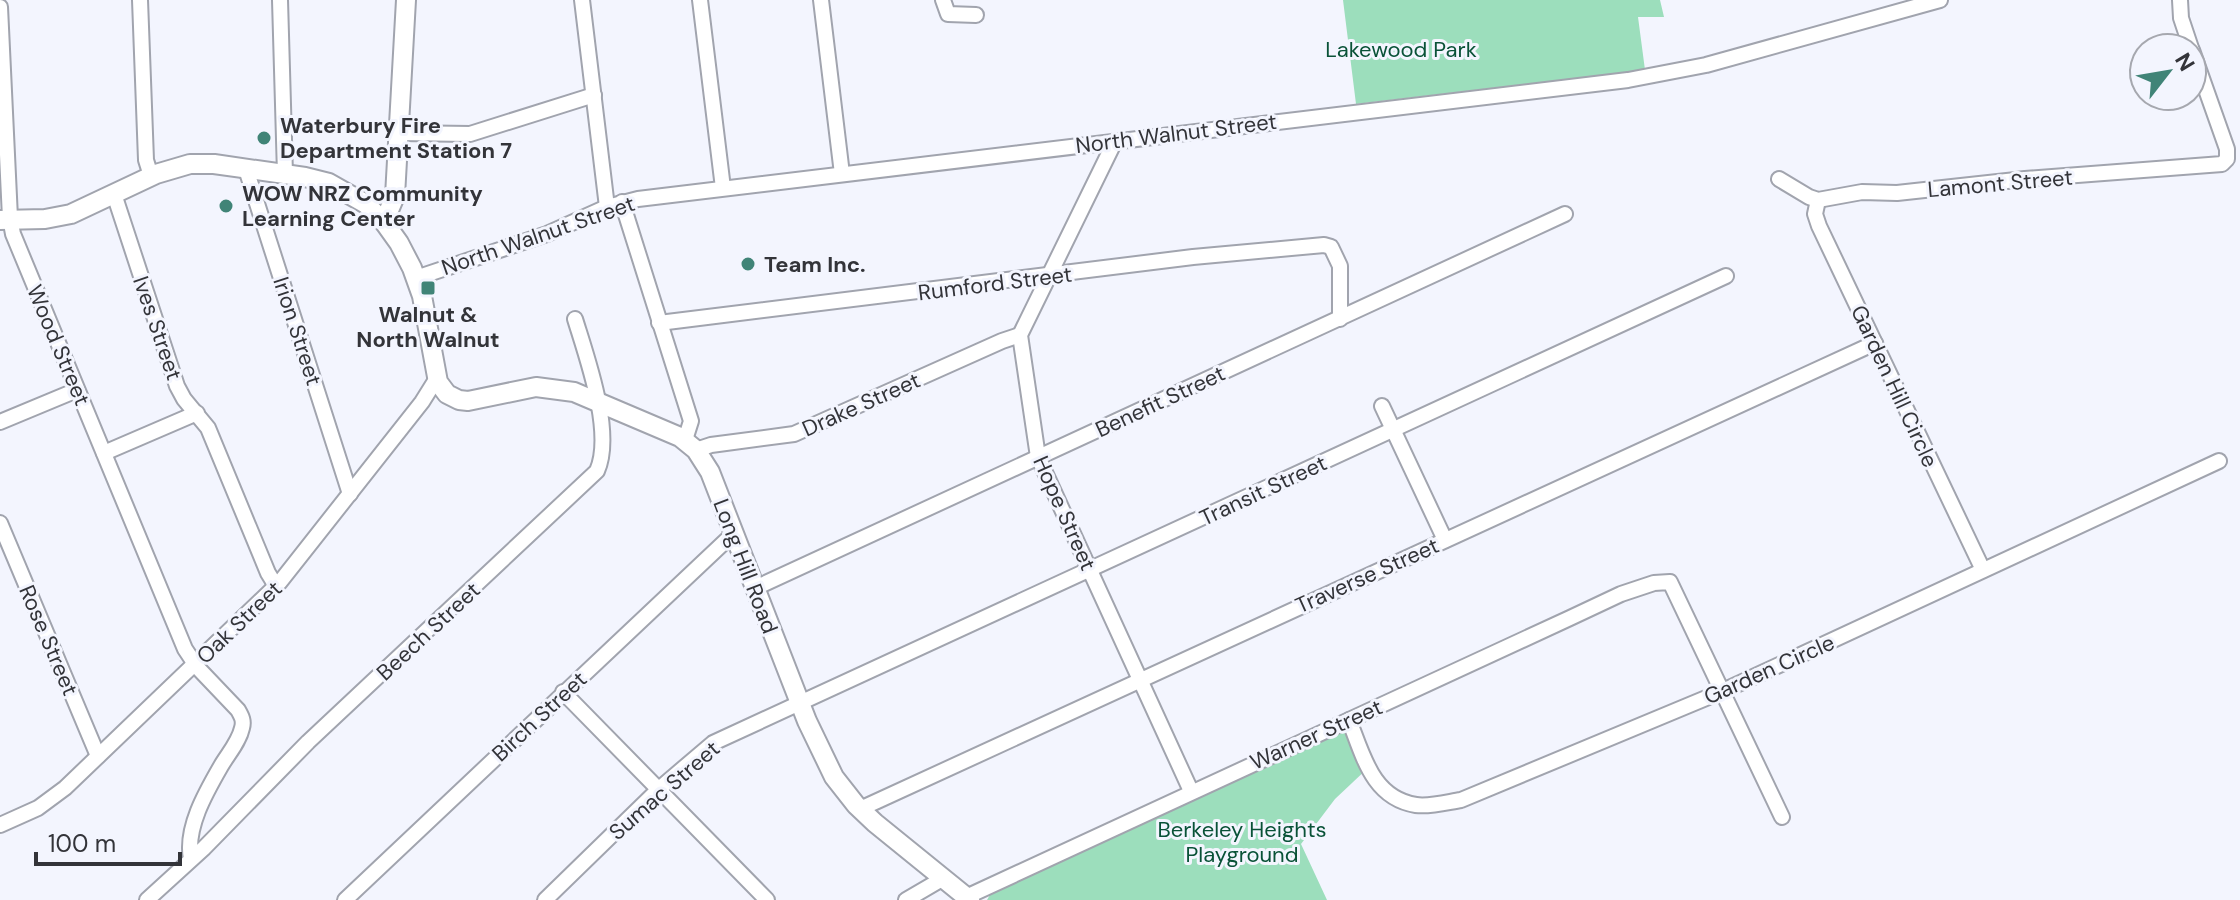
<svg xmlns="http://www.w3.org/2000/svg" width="2240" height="900" font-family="'DM Sans',sans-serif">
  <rect width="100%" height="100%" fill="#f3f5fe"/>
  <!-- green -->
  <g fill="#9cdebc">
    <polygon points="1343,0 1660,0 1664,17 1638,17 1645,70 1356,104"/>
    <polygon points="1351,727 1369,767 1335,799 1301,844 1327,900 987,900 991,893"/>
  </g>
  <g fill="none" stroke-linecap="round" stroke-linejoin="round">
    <defs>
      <g id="minor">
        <polyline points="140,0 146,160 151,176"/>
        <polyline points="280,0 285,174"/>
        <polyline points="582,0 607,207"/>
        <polyline points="700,0 723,188"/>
        <polyline points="821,0 842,174"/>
        <polyline points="943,0 948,14 976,15"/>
        <polyline points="2180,0 2181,18 2191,48"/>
        <path d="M0 7 10 218 13 234 185 649 197 667 238 710C242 717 244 721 242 728 239 742 228 754 221 766 206 792 185 828 191 859"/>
        <polyline points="398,133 470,134 594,95"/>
        <polyline points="1115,141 1020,335 1038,457 1191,791"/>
        <polyline points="246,169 350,494"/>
        <polyline points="1779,179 1809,197 1818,200 1862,192 1897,193 2025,179 2222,164 2227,159 2227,149 2192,50"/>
        <polyline points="114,194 177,386 184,399 208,428 268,573 276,586"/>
        <polyline points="1818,200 1815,214 1819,226 1983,570"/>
        <polyline points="622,202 691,421 685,440"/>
        <polyline points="416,278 547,234 607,207 638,199 1628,80 1706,65 1940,0"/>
        <polyline points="659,323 1193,257 1324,245 1331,247 1340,266 1340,319"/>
        <polyline points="1382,406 1445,540"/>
        <polyline points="0,422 77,390"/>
        <polyline points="696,450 711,445 794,434 1002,341 1020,335"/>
        <polyline points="104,453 197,413"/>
        <polyline points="0,523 98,756"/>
        <polyline points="755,588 1565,214"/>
        <polyline points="563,692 767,900"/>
        <path d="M1349 720C1363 755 1372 798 1416 805 1430 807 1448 802 1461 800L1723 691 2219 461"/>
        <polyline points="860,809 1875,343"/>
        <polyline points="0,825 38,808 65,788 280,582 422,402 437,378"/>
        <polyline points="966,897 1570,618 1621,594 1654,583 1670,582 1782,817"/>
        <path d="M147 900 204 848 308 742 597 471C614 433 587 358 575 319"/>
        <polyline points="345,900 734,533"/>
        <polyline points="545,900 659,789 713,743 1726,276"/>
        <polyline points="906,900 942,879"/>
      </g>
      <g id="major">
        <polyline points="0,220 45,219 71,214 156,174 190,164 214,164 305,177 329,183 366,204 384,222 399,243 412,268 422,296 438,382 447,394 459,400 468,401 536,387 574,392 680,437 696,450 710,472 807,721 834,777 856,805 875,823 970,900"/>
        <polyline points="384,222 395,196 406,0"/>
      </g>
    </defs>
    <!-- minor casing -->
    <use href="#minor" stroke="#a1a4ae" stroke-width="18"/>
    <!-- major casing -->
    <use href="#major" stroke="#a1a4ae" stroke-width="22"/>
    <!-- minor -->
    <use href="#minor" stroke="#fff" stroke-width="14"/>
    <!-- major -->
    <use href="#major" stroke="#fff" stroke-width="18"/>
  </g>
  <!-- markers -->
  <g fill="#408477" stroke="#f3f5fe" stroke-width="3">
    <circle cx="264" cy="138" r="8"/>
    <circle cx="226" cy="206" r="8"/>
    <circle cx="748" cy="264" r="8"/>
    <rect x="420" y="280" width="16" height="16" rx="4"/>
  </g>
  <g text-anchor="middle" stroke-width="6" stroke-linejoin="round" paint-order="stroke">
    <!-- park labels -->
    <g font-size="22" fill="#095237" stroke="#f3f5fe">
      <text x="1401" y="57">Lakewood Park</text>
      <text x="1242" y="837">Berkeley Heights<tspan x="1242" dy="25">Playground</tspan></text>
    </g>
    <!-- poi labels -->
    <g font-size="22" font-weight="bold" fill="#333439" stroke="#f3f5fe" text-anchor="start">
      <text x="280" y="133">Waterbury Fire<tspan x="280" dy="25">Department Station 7</tspan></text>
      <text x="242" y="201">WOW NRZ Community<tspan x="242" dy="25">Learning Center</tspan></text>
      <text x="764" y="272">Team Inc.</text>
      <text x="428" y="322" text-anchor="middle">Walnut &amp;<tspan x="428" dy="25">North Walnut</tspan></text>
    </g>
    <!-- street labels -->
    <g font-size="22" fill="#333439" stroke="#f3f5fe">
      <text transform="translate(1176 133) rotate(-7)" y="8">North Walnut Street</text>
      <text transform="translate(2000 183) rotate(-5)" y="8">Lamont Street</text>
      <text transform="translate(538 235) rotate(-19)" y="8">North Walnut Street</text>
      <text transform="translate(995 283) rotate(-7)" y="8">Rumford Street</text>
      <text transform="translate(158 328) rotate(71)" y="8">Ives Street</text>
      <text transform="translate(298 331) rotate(72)" y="8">Irion Street</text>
      <text transform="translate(59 345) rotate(67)" y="8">Wood Street</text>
      <text transform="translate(1895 386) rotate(65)" y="8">Garden Hill Circle</text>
      <text transform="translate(1160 401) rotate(-25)" y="8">Benefit Street</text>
      <text transform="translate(861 404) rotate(-24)" y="8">Drake Street</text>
      <text transform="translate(1263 490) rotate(-25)" y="8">Transit Street</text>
      <text transform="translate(1065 513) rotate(66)" y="8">Hope Street</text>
      <text transform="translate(746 566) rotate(69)" y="8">Long Hill Road</text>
      <text transform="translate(1367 575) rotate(-24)" y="8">Traverse Street</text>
      <text transform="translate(239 622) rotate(-44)" y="8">Oak Street</text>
      <text transform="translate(428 631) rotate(-43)" y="8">Beech Street</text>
      <text transform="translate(49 640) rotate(67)" y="8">Rose Street</text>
      <text transform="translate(1769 669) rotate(-24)" y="8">Garden Circle</text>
      <text transform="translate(539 716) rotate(-43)" y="8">Birch Street</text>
      <text transform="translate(1316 734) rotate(-24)" y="8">Warner Street</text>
      <text transform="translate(664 790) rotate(-41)" y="8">Sumac Street</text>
    </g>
  </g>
  <!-- north arrow -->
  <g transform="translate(2168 72) rotate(59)"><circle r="38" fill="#f3f5fe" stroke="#a6a8af" stroke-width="2"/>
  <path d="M0-6L14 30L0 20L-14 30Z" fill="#408477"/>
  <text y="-12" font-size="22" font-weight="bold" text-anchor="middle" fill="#333439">N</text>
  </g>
  <!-- scale -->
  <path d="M36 852v12h144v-12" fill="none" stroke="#333439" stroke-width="4"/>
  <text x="48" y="852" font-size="24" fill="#333439" stroke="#f3f5fe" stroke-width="6" paint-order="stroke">100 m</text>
</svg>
